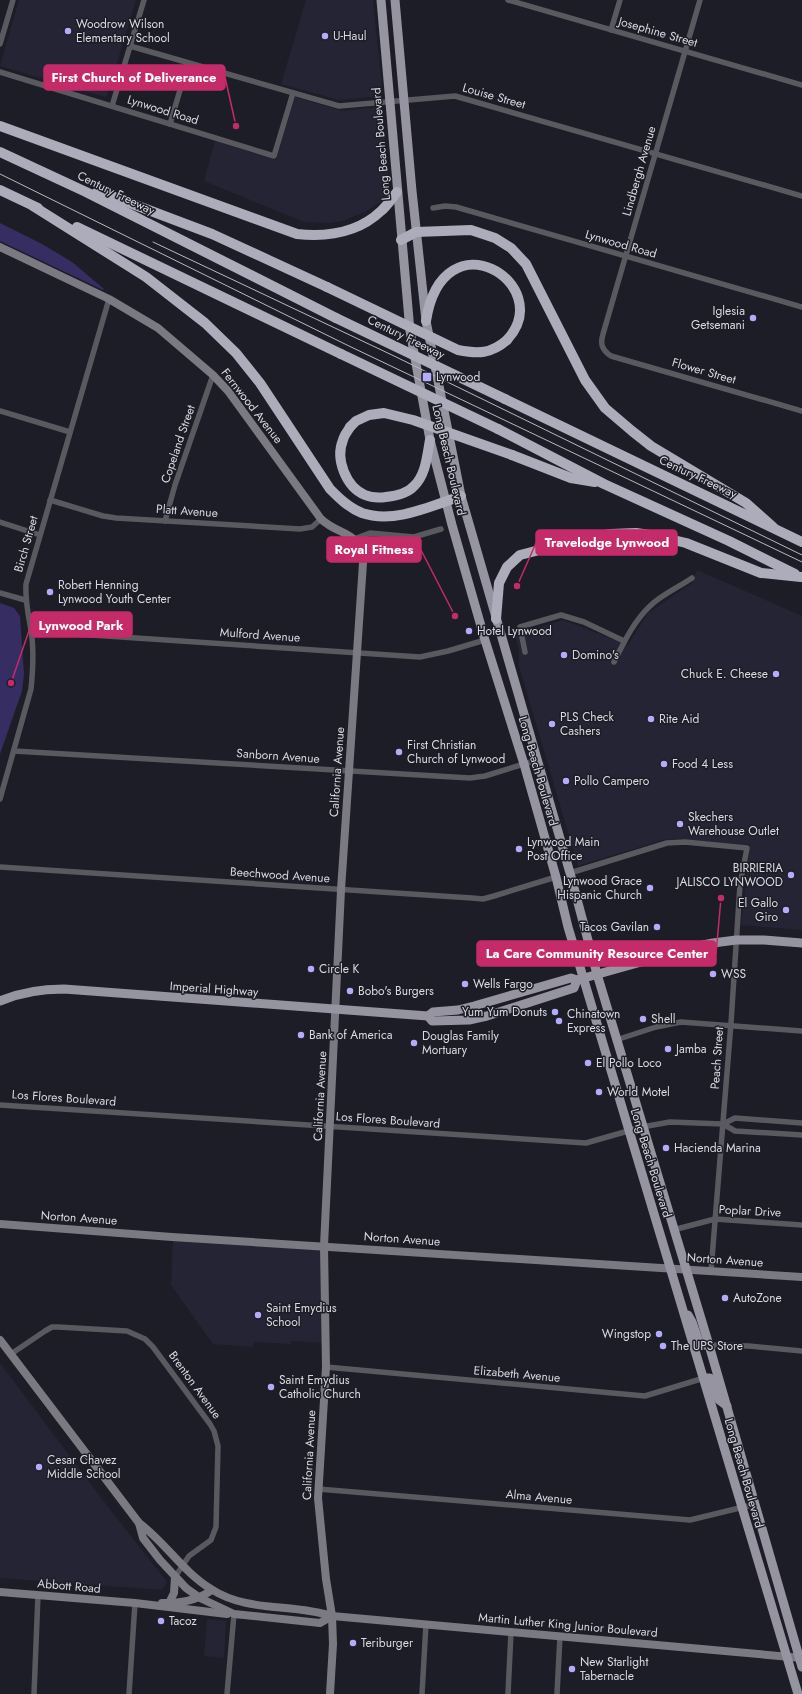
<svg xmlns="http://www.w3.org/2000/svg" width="802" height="1694" font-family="Jost,sans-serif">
  <rect width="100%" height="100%" fill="#1d1d27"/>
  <!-- built -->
  <g fill="#252434">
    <polygon points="19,0 136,0 107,96 105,97 0,66"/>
    <polygon points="306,0 373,0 382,88 380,96 339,100 281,84"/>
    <polygon points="295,97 342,111 379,107 382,110 390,185 389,192 386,198 365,212 342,221 330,223 304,222 204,181 215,141 276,160"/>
    <polygon points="697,570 802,616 802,930 741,925 750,845 676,839 663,840 578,866 519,666 519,649 515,635 563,620 628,645 648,613 692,583"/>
    <polygon points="173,1238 323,1247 324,1343 291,1341 291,1344 254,1342 253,1347 213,1344 171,1285"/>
    <polygon points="0,1363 111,1511 167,1582 162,1590 0,1578"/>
    <polygon points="207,1619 226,1621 224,1658 204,1656"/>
  </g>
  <!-- green -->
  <g fill="#362d63">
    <polygon points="0,223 42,244 72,262 104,289 103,290 0,241"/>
    <polygon points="0,603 14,608 20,616 24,674 22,691 0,754"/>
  </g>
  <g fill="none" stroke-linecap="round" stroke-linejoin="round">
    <!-- street -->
    <g stroke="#59595f" stroke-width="5.5">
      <polyline points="508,0 802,85"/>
      <path d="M700 0 603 334C600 344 602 350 611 356L802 411"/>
      <polyline points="611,30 620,0"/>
      <polyline points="0,44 13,0"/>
      <polyline points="130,46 339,106 455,96 802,196"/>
      <polyline points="0,72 274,156 293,93"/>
      <polyline points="112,106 144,0"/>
      <polyline points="170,124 188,63"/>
      <polyline points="433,208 445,206 456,207 802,307"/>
      <polyline points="0,411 70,432"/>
      <polyline points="50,500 103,516 116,518 300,529 312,527 321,519"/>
      <polyline points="165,521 175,485 213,375"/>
      <polyline points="0,522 40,535"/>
      <polyline points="354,539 370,533 414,537 441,529"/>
      <polyline points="0,593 25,600"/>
      <polyline points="31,631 420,657 448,651 485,640"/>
      <polyline points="525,652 520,627 561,615 584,622 624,641"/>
      <path d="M614 662C624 642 634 621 650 606 661 595 679 587 692 578"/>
      <polyline points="14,751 470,778 485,776 537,760"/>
      <path d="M0 799 31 689C33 670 34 649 31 630 28 614 25 600 26 584L109 299"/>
      <polyline points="0,867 472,898 483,899 494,896 556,877"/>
      <polyline points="570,873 667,843 685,842 747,848 740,885 731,1023 711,1271"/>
      <polyline points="616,1040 656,1027 681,1022 802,1031"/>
      <polyline points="0,1105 586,1143 642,1127 670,1122 723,1124 735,1131 802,1135"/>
      <polyline points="723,1124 735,1118 802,1123"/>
      <polyline points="673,1230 715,1219 802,1225"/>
      <polyline points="709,1345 749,1346 802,1351"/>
      <polyline points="11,1354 45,1331 52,1327 58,1327 127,1331 145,1339 153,1347 210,1424 214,1431 218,1446 216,1527 211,1540 189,1556 175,1577"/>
      <polyline points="326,1367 645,1396 704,1378"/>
      <polyline points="318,1489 690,1520 756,1504"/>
      <polyline points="34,1694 38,1595"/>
      <polyline points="129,1694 135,1603"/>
      <polyline points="227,1694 234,1614"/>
      <polyline points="422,1694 426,1624"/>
      <polyline points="508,1694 511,1632"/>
      <polyline points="557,1694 560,1636"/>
    </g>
    <!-- secondary -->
    <g stroke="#7b7a83" stroke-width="8">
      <path d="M0 247 109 299 158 328 213 375 228 391 321 519C340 537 360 529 363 563L341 890 324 1246 326 1367 318 1498 326 1579 332 1616 333 1644 330 1694"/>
      <polyline points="0,1224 172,1237 802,1277"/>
      <path d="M0 1340 139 1523C165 1542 183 1572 211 1589 248 1613 292 1603 332 1616L802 1658"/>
      <polyline points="139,1523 143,1538 160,1560 186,1588 200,1598 234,1614 320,1623 332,1616"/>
      <polyline points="0,1592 135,1603 227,1614"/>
      <path d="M162 1603C181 1603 196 1601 212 1590"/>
      <polyline points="169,1603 174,1593 175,1577"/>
    </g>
    <!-- primary -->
    <g stroke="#9594a0" stroke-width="9">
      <polyline points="381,0 410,331 430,440 452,525 485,640 524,764 556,877 568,927 798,1694"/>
      <polyline points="395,0 412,191 426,321 461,496 570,873 597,974 709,1345 802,1667"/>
      <path d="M0 1001C21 992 41 989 64 989L428 1016 433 1012 458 1010 474 1006 571 978 577 980 698 946 713 943 736 940H764L802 943"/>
      <polyline points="428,1016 432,1021 469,1020 487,1016 574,988 577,980"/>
      <polyline points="688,1315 692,1322 700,1345 709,1345"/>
      <polyline points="704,1378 710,1378 719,1400 727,1406"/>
    </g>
    <!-- highway -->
    <g stroke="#acacba" stroke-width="10">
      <path d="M0 126 297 234C326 237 358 233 381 211 387 206 392 198 397 192"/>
      <polyline points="0,152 86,192 336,318"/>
      <polyline points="0,190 38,208"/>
      <polyline points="96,193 106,194 212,234 327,287"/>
      <path d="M33 206 146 277 205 323 236 353 260 383 330 489C339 498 349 508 362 513 394 524 431 506 461 496"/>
      <polyline points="77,227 341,354"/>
      <polyline points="401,240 416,232 471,230 495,238 511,248 526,264 585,380 605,408 632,431 651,446 746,503 773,527"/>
      <path d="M426 321C443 213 558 284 507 340"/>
      <polyline points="505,399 802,542"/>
      <path d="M350 427C348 431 344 435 343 440 335 459 346 487 365 495 372 498 379 498 386 497 395 496 408 493 414 486 426 475 427 455 430 440"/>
      <polyline points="498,429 604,484 729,541 795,574"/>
      <polyline points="512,455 571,478 595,482"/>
      <polyline points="496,619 499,583 507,567 520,555 590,537 611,534 636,533 657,536 686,543 761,573 801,577"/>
    </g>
    <!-- tram -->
    <g stroke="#b8b8bf" stroke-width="1">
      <polyline points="0,174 349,346 802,562"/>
      <polyline points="153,242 392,355 802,555"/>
    </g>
    <!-- highway-bridge -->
    <g stroke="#acacba" stroke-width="10">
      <path d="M327 287 458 350C478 354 491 354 507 340"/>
      <polyline points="336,318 505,399"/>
      <polyline points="341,354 498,429"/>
      <polyline points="350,427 356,421 369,415 384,413 413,420 512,455"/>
    </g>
  </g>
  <!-- markers -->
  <g fill="#b3acf9" stroke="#1d1d27" stroke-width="1.5">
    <circle cx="68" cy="31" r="4"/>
    <circle cx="325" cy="36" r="4"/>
    <circle cx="753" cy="318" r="4"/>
    <rect x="422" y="372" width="10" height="10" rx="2"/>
    <circle cx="50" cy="592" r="4"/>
    <circle cx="469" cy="631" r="4"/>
    <circle cx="564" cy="655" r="4"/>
    <circle cx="776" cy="674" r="4"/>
    <circle cx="651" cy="719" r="4"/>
    <circle cx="552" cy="724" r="4"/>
    <circle cx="399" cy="752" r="4"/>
    <circle cx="664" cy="764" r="4"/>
    <circle cx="566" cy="781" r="4"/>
    <circle cx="680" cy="824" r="4"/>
    <circle cx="519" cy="849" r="4"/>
    <circle cx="791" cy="875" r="4"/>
    <circle cx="650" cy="888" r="4"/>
    <circle cx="786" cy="910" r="4"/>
    <circle cx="657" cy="927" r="4"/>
    <circle cx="311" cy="969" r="4"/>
    <circle cx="713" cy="974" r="4"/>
    <circle cx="465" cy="984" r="4"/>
    <circle cx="350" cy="991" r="4"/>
    <circle cx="555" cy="1012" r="4"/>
    <circle cx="643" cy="1019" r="4"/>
    <circle cx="559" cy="1021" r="4"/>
    <circle cx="301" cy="1035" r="4"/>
    <circle cx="414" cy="1043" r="4"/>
    <circle cx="668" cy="1049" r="4"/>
    <circle cx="588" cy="1063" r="4"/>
    <circle cx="599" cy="1092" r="4"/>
    <circle cx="666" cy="1148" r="4"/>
    <circle cx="725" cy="1298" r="4"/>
    <circle cx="258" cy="1315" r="4"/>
    <circle cx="659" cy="1334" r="4"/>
    <circle cx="663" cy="1346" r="4"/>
    <circle cx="271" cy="1387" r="4"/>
    <circle cx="39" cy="1467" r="4"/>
    <circle cx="161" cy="1621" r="4"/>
    <circle cx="353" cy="1643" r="4"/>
    <circle cx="572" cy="1669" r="4"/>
  </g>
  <g text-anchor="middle" stroke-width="3" stroke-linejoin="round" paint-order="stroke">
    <!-- poi labels -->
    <g font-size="12" fill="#d9d9e0" stroke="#1d1d27" text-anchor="start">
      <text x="76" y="28">Woodrow Wilson<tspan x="76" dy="14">Elementary School</tspan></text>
      <text x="333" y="40">U-Haul</text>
      <text x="745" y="315" text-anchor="end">Iglesia<tspan x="745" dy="14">Getsemani</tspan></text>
      <text x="436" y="381">Lynwood</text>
      <text x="58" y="589">Robert Henning<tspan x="58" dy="14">Lynwood Youth Center</tspan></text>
      <text x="477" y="635">Hotel Lynwood</text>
      <text x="572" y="659">Domino's</text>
      <text x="768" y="678" text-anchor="end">Chuck E. Cheese</text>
      <text x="560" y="721">PLS Check<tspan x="560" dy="14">Cashers</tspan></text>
      <text x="659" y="723">Rite Aid</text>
      <text x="407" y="749">First Christian<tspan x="407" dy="14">Church of Lynwood</tspan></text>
      <text x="672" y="768">Food 4 Less</text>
      <text x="574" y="785">Pollo Campero</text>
      <text x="688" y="821">Skechers<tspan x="688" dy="14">Warehouse Outlet</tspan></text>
      <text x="527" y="846">Lynwood Main<tspan x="527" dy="14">Post Office</tspan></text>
      <text x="783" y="872" text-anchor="end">BIRRIERIA<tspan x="783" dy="14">JALISCO LYNWOOD</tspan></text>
      <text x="642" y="885" text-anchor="end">Lynwood Grace<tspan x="642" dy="14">Hispanic Church</tspan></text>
      <text x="778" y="907" text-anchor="end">El Gallo<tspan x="778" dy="14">Giro</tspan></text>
      <text x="649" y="931" text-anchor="end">Tacos Gavilan</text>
      <text x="319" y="973">Circle K</text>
      <text x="721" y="978">WSS</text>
      <text x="473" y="988">Wells Fargo</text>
      <text x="358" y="995">Bobo's Burgers</text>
      <text x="547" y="1016" text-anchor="end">Yum Yum Donuts</text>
      <text x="567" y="1018">Chinatown<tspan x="567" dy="14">Express</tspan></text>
      <text x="651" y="1023">Shell</text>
      <text x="309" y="1039">Bank of America</text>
      <text x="422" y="1040">Douglas Family<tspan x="422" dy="14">Mortuary</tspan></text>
      <text x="676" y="1053">Jamba</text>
      <text x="596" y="1067">El Pollo Loco</text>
      <text x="607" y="1096">World Motel</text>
      <text x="674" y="1152">Hacienda Marina</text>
      <text x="733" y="1302">AutoZone</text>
      <text x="266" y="1312">Saint Emydius<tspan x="266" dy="14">School</tspan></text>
      <text x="651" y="1338" text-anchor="end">Wingstop</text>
      <text x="671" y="1350">The UPS Store</text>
      <text x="279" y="1384">Saint Emydius<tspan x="279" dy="14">Catholic Church</tspan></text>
      <text x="47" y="1464">Cesar Chavez<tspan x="47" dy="14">Middle School</tspan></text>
      <text x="169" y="1625">Tacoz</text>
      <text x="361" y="1647">Teriburger</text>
      <text x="580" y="1666">New Starlight<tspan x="580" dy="14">Tabernacle</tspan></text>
    </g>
    <!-- street labels -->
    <g font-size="12" fill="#d9d9e0" stroke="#1d1d27">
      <text transform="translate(658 32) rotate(16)" y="4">Josephine Street</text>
      <text transform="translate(494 96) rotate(16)" y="4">Louise Street</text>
      <text transform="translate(163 110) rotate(17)" y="4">Lynwood Road</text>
      <text transform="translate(381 144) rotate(-95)" y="4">Long Beach Boulevard</text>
      <text transform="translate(639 171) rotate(-74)" y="4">Lindbergh Avenue</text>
      <text transform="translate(116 193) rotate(26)" y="4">Century Freeway</text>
      <text transform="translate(621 244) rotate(16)" y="4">Lynwood Road</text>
      <text transform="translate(406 337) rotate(26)" y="4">Century Freeway</text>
      <text transform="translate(704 371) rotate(16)" y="4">Flower Street</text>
      <text transform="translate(252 406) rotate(52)" y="4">Fernwood Avenue</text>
      <text transform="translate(178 444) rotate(-71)" y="4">Copeland Street</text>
      <text transform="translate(449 460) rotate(77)" y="4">Long Beach Boulevard</text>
      <text transform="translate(698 477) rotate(25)" y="4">Century Freeway</text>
      <text transform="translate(187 511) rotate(4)" y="4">Platt Avenue</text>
      <text transform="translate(26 544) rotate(-74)" y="4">Birch Street</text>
      <text transform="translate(260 635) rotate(4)" y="4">Mulford Avenue</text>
      <text transform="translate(278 756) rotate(4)" y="4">Sanborn Avenue</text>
      <text transform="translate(538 771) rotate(74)" y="4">Long Beach Boulevard</text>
      <text transform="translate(337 772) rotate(-86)" y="4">California Avenue</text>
      <text transform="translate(280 875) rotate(4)" y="4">Beechwood Avenue</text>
      <text transform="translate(214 989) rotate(4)" y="4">Imperial Highway</text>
      <text transform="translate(717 1058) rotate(-86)" y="4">Peach Street</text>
      <text transform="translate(320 1096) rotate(-87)" y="4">California Avenue</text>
      <text transform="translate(64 1098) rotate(4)" y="4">Los Flores Boulevard</text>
      <text transform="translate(388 1120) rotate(4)" y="4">Los Flores Boulevard</text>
      <text transform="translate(651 1163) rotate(73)" y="4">Long Beach Boulevard</text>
      <text transform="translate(750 1211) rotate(3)" y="4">Poplar Drive</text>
      <text transform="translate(79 1218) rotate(4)" y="4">Norton Avenue</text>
      <text transform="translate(402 1239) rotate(4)" y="4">Norton Avenue</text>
      <text transform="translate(725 1260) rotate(4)" y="4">Norton Avenue</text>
      <text transform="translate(517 1374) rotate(5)" y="4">Elizabeth Avenue</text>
      <text transform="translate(195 1385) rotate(54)" y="4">Brenton Avenue</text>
      <text transform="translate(309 1455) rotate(-87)" y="4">California Avenue</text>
      <text transform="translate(744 1473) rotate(74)" y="4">Long Beach Boulevard</text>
      <text transform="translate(539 1497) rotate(5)" y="4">Alma Avenue</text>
      <text transform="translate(69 1586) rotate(5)" y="4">Abbott Road</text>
      <text transform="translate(568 1625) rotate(5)" y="4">Martin Luther King Junior Boulevard</text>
    </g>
  </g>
  <!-- callouts -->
  <path fill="none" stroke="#c42b68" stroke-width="1.5" d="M236 126L225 77M517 586L536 543M455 616L421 550M11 683L31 625M721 898L716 954"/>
  <g fill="#c42b68" stroke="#1d1d27" stroke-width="1.5">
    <circle cx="236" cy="126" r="4"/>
    <circle cx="517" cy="586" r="4"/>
    <circle cx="455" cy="616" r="4"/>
    <circle cx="11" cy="683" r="4"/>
    <circle cx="721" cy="898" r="4"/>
  </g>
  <g fill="#c42b68" stroke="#c42b68" stroke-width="1.5">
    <rect x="44" y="65" width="181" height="25" rx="4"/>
    <rect x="536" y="530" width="141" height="25" rx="4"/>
    <rect x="327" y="537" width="94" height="25" rx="4"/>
    <rect x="31" y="612" width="101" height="25" rx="4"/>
    <rect x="477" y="941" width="239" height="25" rx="4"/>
  </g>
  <g font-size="13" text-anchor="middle" font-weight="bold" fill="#fff">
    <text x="134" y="82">First Church of Deliverance</text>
    <text x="607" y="547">Travelodge Lynwood</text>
    <text x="374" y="554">Royal Fitness</text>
    <text x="81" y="630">Lynwood Park</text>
    <text x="597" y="958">La Care Community Resource Center</text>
  </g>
</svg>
